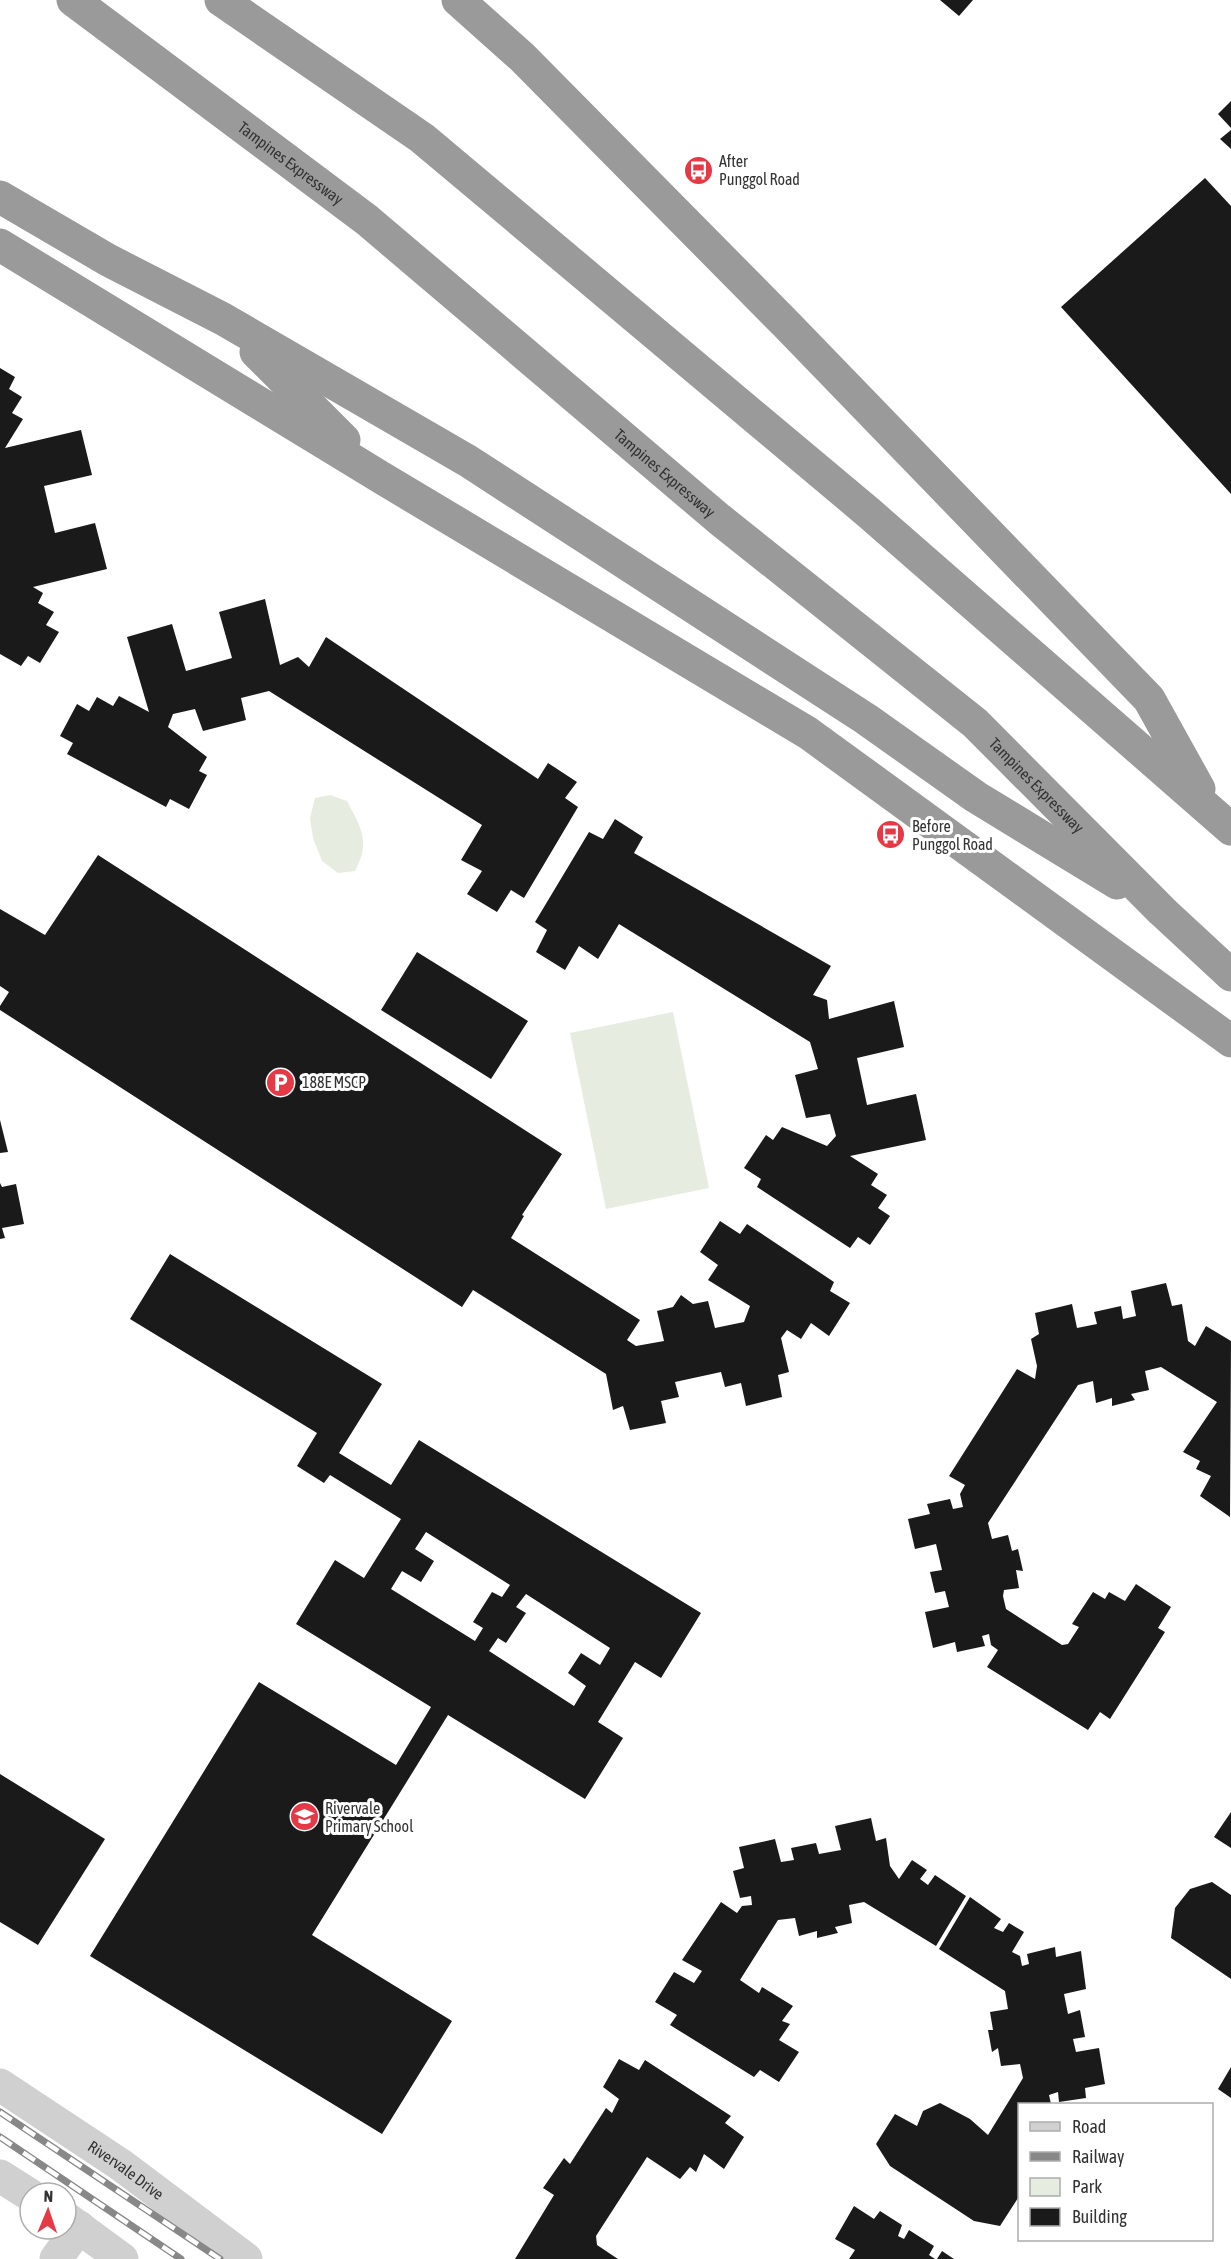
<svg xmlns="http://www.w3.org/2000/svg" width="1231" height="2259" font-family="'Asap Condensed',sans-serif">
  <rect width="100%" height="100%" fill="#fff"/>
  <!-- green -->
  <g fill="#e6ecdf">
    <path d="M330 795 347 801C361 828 371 842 355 871L338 873 322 861 313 838 310 818 315 798Z"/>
    <polygon points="673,1012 709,1188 606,1209 570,1033"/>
  </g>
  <!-- building -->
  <g fill="#1a1a1a" fill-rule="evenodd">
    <polygon points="940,0 973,0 959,16"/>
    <polygon points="1231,101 1231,128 1218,114"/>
    <polygon points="1231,130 1231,149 1220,139"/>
    <polygon points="1205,178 1231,206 1231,494 1061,307"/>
    <polygon points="0,368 15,377 9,389 22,397 12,413 23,419 5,448 81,430 92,475 44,486 55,533 95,523 107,569 33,587 43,593 38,603 54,612 46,625 59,632 40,663 28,656 21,666 0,654"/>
    <polygon points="265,599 280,665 298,657 309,667 326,637 538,779 548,763 577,782 565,798 578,807 524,898 511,890 497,912 467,894 482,871 461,860 482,825 269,691 241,698 246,720 203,731 195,709 173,714 168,727 207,757 199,771 207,775 189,809 170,799 166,807 67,754 73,743 60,736 77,704 89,711 97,697 113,706 119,696 149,712 127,637 172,624 186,671 232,658 219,612"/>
    <polygon points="615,819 643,837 634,853 831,966 813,995 827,1000 829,1019 894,1001 904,1047 857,1058 867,1105 916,1094 926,1140 850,1156 878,1174 871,1185 887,1195 878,1208 890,1216 870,1245 858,1237 850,1248 757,1187 761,1179 744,1168 766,1135 773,1140 782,1127 827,1146 836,1136 830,1114 806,1118 795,1075 818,1069 810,1042 619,924 598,959 579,946 565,970 536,952 547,930 535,922 589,832 603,839"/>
    <polygon points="98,855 562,1154 522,1215 524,1216 511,1238 640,1320 627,1340 636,1346 664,1341 657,1311 673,1307 681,1295 693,1304 708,1301 715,1328 744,1322 750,1306 708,1280 718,1265 700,1252 720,1221 740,1234 747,1224 834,1282 830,1291 850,1303 829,1336 811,1323 801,1339 787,1330 781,1338 789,1372 778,1375 782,1397 746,1406 741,1383 725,1387 721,1372 675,1382 679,1397 661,1401 666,1423 630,1430 623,1406 613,1410 606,1374 473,1290 462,1307 0,1010 0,1006 9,992 0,986 0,909 45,935"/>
    <polygon points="417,952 528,1021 491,1079 381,1010"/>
    <polygon points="0,1120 8,1152 0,1153"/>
    <polygon points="0,1183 2,1187 16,1184 24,1224 2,1228 5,1238 0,1239"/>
    <path d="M170 1254 382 1384 339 1453 391 1485 419 1440 701 1613 661 1678 635 1662 598 1722 623 1738 585 1799 448 1715 312 1935 452 2021 382 2134 90 1956 259 1682 396 1765 431 1707 296 1624 335 1560 364 1578 401 1519 330 1475 324 1483 297 1466 317 1433 130 1319ZM426 1532 510 1585 502 1597 492 1592 473 1622 483 1628 475 1641 391 1589 402 1571 421 1582 434 1561 415 1549ZM526 1594 610 1648 600 1665 581 1653 568 1673 586 1686 574 1706 489 1651 498 1638 506 1643 526 1613 516 1607Z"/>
    <polygon points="1166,1283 1172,1306 1182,1304 1188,1341 1195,1346 1206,1326 1231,1341 1230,1517 1200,1496 1211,1476 1196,1469 1200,1461 1183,1452 1217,1402 1161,1367 1145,1371 1149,1390 1131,1394 1135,1400 1112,1406 1112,1398 1096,1403 1093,1381 1078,1385 988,1523 992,1539 1008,1535 1012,1551 1018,1549 1023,1571 1016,1570 1019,1588 1004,1590 1003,1596 1006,1609 1062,1645 1068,1644 1079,1627 1072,1624 1093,1592 1105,1599 1109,1592 1125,1601 1136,1584 1171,1607 1158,1628 1165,1632 1110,1719 1100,1712 1088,1730 987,1667 998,1650 991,1645 989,1634 982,1636 985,1646 957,1652 955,1642 933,1648 925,1612 949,1607 945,1591 935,1593 930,1572 942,1570 936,1544 915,1549 908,1519 930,1514 927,1504 950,1499 953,1509 963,1507 960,1494 965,1485 949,1476 1017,1369 1035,1379 1037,1366 1031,1339 1039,1334 1035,1313 1072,1304 1077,1328 1097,1324 1094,1312 1121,1306 1123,1319 1136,1316 1131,1291"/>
    <polygon points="0,1774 105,1839 38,1945 0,1922"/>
    <polygon points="1231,1812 1231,1848 1214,1837"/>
    <polygon points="871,1818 876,1841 886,1838 890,1866 899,1879 912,1860 927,1870 920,1879 928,1885 935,1875 966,1896 936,1946 864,1902 849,1905 852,1923 835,1927 838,1933 817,1938 817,1931 799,1936 795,1918 778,1920 740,1980 759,1993 762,1987 793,2006 782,2021 790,2024 779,2040 799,2052 779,2082 760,2070 754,2077 670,2025 677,2015 655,2002 674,1972 694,1983 702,1971 682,1960 721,1902 737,1913 742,1906 752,1905 751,1896 740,1898 733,1871 744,1868 739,1847 775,1839 781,1862 794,1860 791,1848 816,1843 819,1854 841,1850 835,1826"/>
    <polygon points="1212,1882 1231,1895 1231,1979 1171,1938 1175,1908 1190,1889"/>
    <polygon points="970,1897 1001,1919 994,1928 1003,1932 1009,1923 1024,1932 1012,1952 1020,1956 1022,1966 1029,1964 1027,1954 1055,1947 1056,1957 1081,1951 1086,1989 1064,1994 1068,2014 1080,2010 1085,2037 1073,2039 1076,2052 1099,2048 1105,2084 1085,2088 1086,2098 1059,2102 1058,2092 1049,2095 1051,2104 1020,2104 1020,2195 1000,2226 974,2221 890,2166 876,2144 895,2114 917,2126 923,2111 940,2103 970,2119 988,2135 1023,2078 1020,2064 1001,2066 998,2048 992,2052 988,2030 993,2030 990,2012 1008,2009 1005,1991 939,1949"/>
    <polygon points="619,2059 639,2070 645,2060 731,2116 725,2123 744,2137 724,2169 704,2154 696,2172 690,2167 680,2179 647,2157 596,2236 597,2245 618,2259 515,2259 554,2195 543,2188 564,2158 570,2164 606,2108 612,2113 619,2099 603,2087"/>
    <polygon points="1231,2067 1231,2098 1218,2089"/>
    <polygon points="854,2206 874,2219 880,2211 902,2225 898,2236 904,2239 909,2230 934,2246 929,2255 935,2259 849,2259 855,2250 835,2239"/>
    <polygon points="942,2251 954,2259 937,2259"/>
  </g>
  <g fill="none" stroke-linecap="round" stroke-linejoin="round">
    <!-- minor -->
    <g stroke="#d0d0d0" stroke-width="33">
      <path id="s1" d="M0 2085 121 2165 246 2259"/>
      <polyline points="0,2176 30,2195"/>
      <polyline points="66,2218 122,2259"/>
      <polyline points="56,2259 79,2227"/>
    </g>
    <!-- highway -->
    <g stroke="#9a9a9a" stroke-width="33">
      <path id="s2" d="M73 0 367 220 719 519 975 723 1162 911 1231 975"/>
      <polyline points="221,0 422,138 869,513 1231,829"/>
      <polyline points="458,0 522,57 786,324 1149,699 1199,789"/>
      <polyline points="0,197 108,260 223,319 468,461 866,719 976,797 1117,883"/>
      <polyline points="0,245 382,478 808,733 1231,1041"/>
      <polyline points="256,352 344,440"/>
    </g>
    <defs>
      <g id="rail">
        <polyline points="0,2112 220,2259"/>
        <polyline points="0,2137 181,2259"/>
      </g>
    </defs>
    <!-- rail casing -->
    <use href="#rail" stroke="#888" stroke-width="7"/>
    <!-- rail -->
    <use href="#rail" stroke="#fff" stroke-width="4.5" stroke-dasharray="14" stroke-linecap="butt"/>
  </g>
  <!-- icons -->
  <defs>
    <symbol id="bus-disc" viewBox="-11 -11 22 22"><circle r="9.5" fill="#e63946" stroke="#fff"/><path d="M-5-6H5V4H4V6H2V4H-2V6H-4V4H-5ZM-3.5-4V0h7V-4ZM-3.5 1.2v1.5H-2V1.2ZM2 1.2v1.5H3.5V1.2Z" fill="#fff"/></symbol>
    <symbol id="parking-disc" viewBox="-11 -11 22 22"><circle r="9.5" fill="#e63946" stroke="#fff"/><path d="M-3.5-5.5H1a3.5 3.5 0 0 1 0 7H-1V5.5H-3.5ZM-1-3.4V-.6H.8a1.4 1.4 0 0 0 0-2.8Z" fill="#fff"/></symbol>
    <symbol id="school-disc" viewBox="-11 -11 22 22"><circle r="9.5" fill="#e63946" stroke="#fff"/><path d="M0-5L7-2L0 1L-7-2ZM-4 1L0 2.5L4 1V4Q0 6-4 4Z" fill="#fff"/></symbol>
  </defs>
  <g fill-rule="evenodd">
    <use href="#bus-disc" x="682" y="154" width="33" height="33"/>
    <use href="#bus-disc" x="874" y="818" width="33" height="33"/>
    <use href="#parking-disc" x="264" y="1066" width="33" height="33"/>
    <use href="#school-disc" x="288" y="1800" width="33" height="33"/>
  </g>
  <g text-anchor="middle" stroke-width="6" stroke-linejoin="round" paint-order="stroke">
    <!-- poi labels -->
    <g font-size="16" fill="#333" stroke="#fff" text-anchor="start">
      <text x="719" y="167">After<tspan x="719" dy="18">Punggol Road</tspan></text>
      <text x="912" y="832">Before<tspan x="912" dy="18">Punggol Road</tspan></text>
      <text x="302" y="1088">188E MSCP</text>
      <text x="325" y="1814">Rivervale<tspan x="325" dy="18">Primary School</tspan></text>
    </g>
    <!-- street labels -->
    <g font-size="16" fill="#333" stroke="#fff">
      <text dy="6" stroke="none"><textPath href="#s2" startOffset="272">Tampines Expressway</textPath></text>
      <text dy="6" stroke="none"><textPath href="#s2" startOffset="758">Tampines Expressway</textPath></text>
      <text dy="6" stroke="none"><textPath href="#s2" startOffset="1244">Tampines Expressway</textPath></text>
      <text dy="6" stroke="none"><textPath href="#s1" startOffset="152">Rivervale Drive</textPath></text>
    </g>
  </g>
  <!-- legend -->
  <rect x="1018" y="2103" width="195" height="138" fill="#ffffff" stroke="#adadad" stroke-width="1.5"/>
  <rect x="1030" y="2122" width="30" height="9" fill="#d0d0d0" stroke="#adadad" stroke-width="1.5"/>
  <text x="1072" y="2133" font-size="18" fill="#333333">Road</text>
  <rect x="1030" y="2152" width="30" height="9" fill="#888888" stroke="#adadad" stroke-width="1.5"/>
  <text x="1072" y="2163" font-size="18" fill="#333333">Railway</text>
  <rect x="1030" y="2178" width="30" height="18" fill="#e6ecdf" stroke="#adadad" stroke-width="1.5"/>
  <text x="1072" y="2193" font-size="18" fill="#333333">Park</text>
  <rect x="1030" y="2208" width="30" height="18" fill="#1a1a1a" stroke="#adadad" stroke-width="1.5"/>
  <text x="1072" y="2223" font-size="18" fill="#333333">Building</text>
  <!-- north arrow -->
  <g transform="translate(48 2211) rotate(2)"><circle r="28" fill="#ffffff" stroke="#adadad" stroke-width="1.5"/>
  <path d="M0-4.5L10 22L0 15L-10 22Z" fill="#e63946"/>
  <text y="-9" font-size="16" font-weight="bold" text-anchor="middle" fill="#333333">N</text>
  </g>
</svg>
